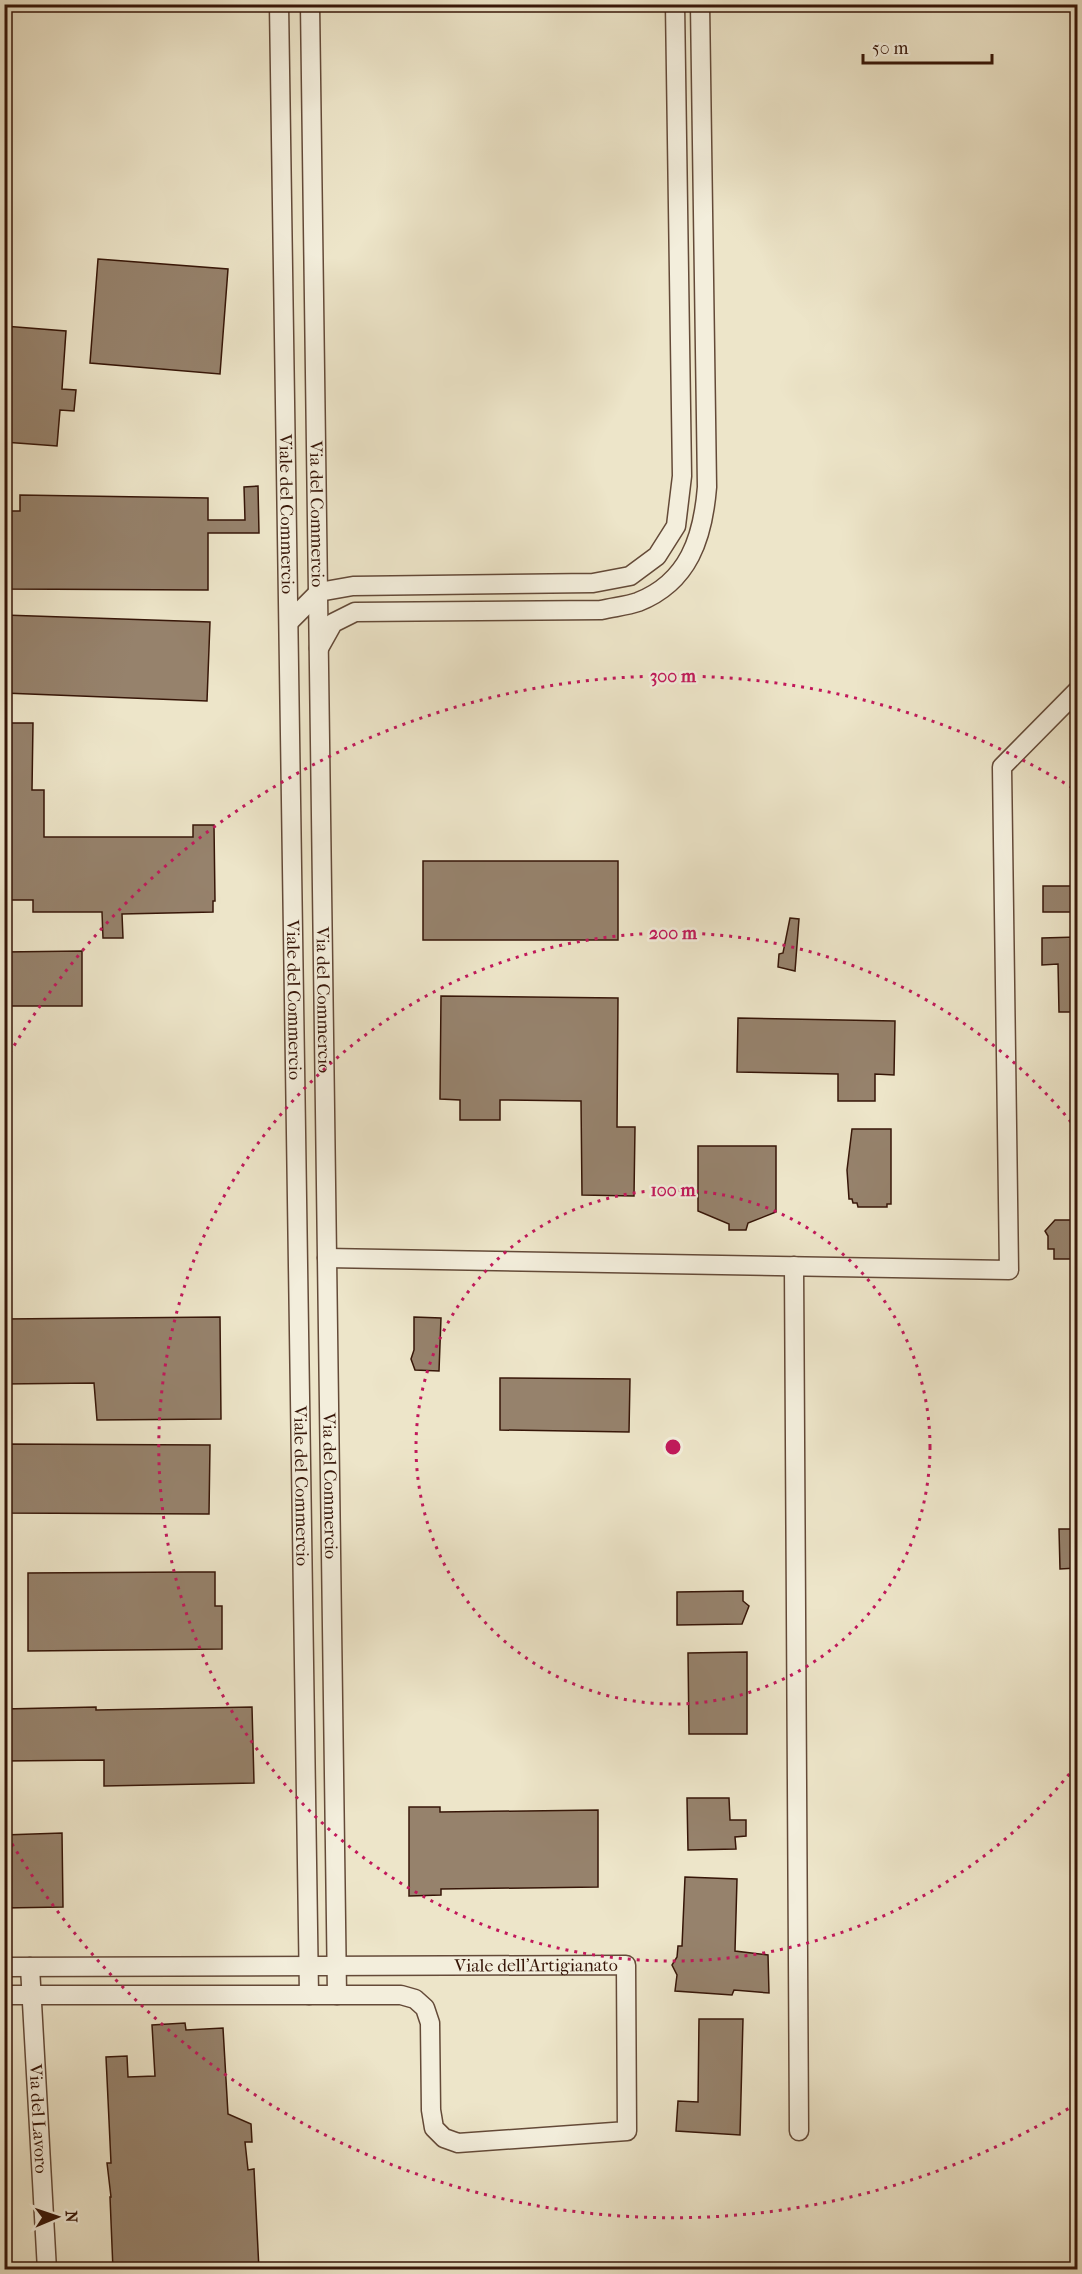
<svg xmlns="http://www.w3.org/2000/svg" width="1082" height="2274" font-family="'IM FELL French Canon',serif">
  <rect width="100%" height="100%" fill="#ede5c9"/>
  <filter id="stains"><feTurbulence type="fractalNoise" baseFrequency=".00333" numOctaves="4"/><feColorMatrix values="0 0 0 0 .2 0 0 0 0 .09 0 0 0 0 .02 0 0 0 .5 -.17"/></filter>
  <radialGradient id="worn" r=".72"><stop offset=".6" stop-color="#630" stop-opacity="0"/><stop offset="1" stop-color="#630" stop-opacity=".3"/></radialGradient>
  <!-- building -->
  <g fill="#96826c" stroke="#371608" stroke-width="1.5">
    <polygon points="98,259 228,269 220,374 90,363"/>
    <polygon points="4,326 66,331 62,389 76,390 74,411 60,410 57,446 4,442"/>
    <polygon points="258,486 259,533 208,533 208,590 4,589 4,511 20,511 20,495 208,498 208,520 245,520 244,487"/>
    <polygon points="4,615 210,622 207,701 4,693"/>
    <polygon points="4,723 33,723 32,790 44,790 44,837 193,837 193,825 214,825 215,901 213,901 213,912 122,914 123,938 103,938 102,912 33,912 33,900 4,900 4,836 9,836 9,799 4,799"/>
    <rect x="423" y="861" width="195" height="79"/>
    <rect x="1043" y="886" width="34" height="26"/>
    <polygon points="790,918 799,919 795,971 778,967 779,954 783,953"/>
    <polygon points="1077,937 1077,1012 1059,1012 1058,964 1042,965 1042,938"/>
    <polygon points="82,951 82,1006 4,1006 4,952"/>
    <polygon points="441,996 618,998 617,1127 635,1127 634,1196 582,1195 581,1101 500,1100 500,1120 460,1120 460,1100 440,1099"/>
    <polygon points="738,1018 895,1021 894,1075 875,1074 875,1101 838,1101 838,1074 737,1072"/>
    <polygon points="852,1129 891,1129 891,1204 887,1204 887,1207 858,1207 857,1203 853,1203 852,1199 849,1199 847,1170"/>
    <polygon points="698,1146 776,1146 776,1212 748,1223 746,1230 729,1230 729,1224 698,1211"/>
    <polygon points="1055,1220 1077,1220 1077,1259 1054,1259 1054,1249 1048,1249 1048,1236 1045,1231"/>
    <polygon points="220,1317 221,1419 97,1420 94,1383 4,1384 4,1319"/>
    <polygon points="414,1317 441,1318 439,1371 415,1370 411,1359 414,1350"/>
    <polygon points="500,1378 630,1379 629,1432 500,1430"/>
    <polygon points="4,1444 210,1445 209,1514 4,1513"/>
    <polygon points="1059,1529 1077,1529 1077,1568 1060,1569"/>
    <polygon points="191,1572 215,1572 215,1606 222,1606 222,1649 28,1651 28,1573"/>
    <polygon points="743,1591 743,1601 749,1606 742,1624 677,1625 677,1592"/>
    <polygon points="747,1652 747,1734 689,1734 688,1653"/>
    <polygon points="96,1707 96,1710 252,1707 254,1783 104,1786 104,1760 4,1761 4,1709"/>
    <polygon points="687,1798 729,1798 730,1820 746,1820 746,1836 735,1837 736,1849 688,1850"/>
    <polygon points="409,1807 440,1807 440,1812 598,1810 598,1887 441,1889 441,1895 409,1896"/>
    <polygon points="62,1833 63,1907 4,1908 4,1835"/>
    <polygon points="685,1877 737,1879 735,1951 768,1955 769,1993 734,1990 732,1995 675,1991 677,1975 672,1965 677,1957 678,1946 682,1946"/>
    <polygon points="699,2019 743,2019 740,2135 676,2131 678,2101 698,2102"/>
    <polygon points="185,2023 186,2030 223,2028 228,2114 251,2124 252,2142 245,2142 248,2170 254,2169 259,2270 113,2270 110,2197 111,2197 107,2163 111,2163 106,2057 127,2056 128,2077 155,2076 152,2025"/>
  </g>
  <g fill="none" stroke-linecap="round" stroke-linejoin="round">
    <defs>
      <g id="minor">
        <path id="s1" d="M279 4 309 1995"/>
        <path id="s2" d="M310 4 337 1995"/>
        <polyline points="289,622 319,592 353,586 593,583 630,576 657,556 676,526 682,476 675,4"/>
        <path d="M319 648 333 623 355 612 601 610C613 607 627 606 638 602 689 582 703 537 707 487L700 4"/>
        <polyline points="327,1258 1009,1270 1002,767 1078,690"/>
        <polyline points="794,1266 799,2131"/>
        <path id="s3" d="M4 1967 626 1965 627 2131 458 2143 444 2138 434 2128 431 2110 430 2023 425 2008 415 1999 401 1995H4"/>
        <path id="s4" d="M30 1967 47 2270"/>
      </g>
    </defs>
    <!-- minor casing -->
    <use href="#minor" stroke="#644a38" stroke-width="21"/>
    <!-- minor -->
    <use href="#minor" stroke="#f3eedc" stroke-width="18"/>
  </g>
  <!-- distance rings -->
  <g fill="none" stroke="#c2185b" stroke-width="3" stroke-dasharray="3 6">
    <circle cx="673" cy="1447" r="257"/>
    <path d="M1075 1767A514 514 0 1 1 1075 1127"/>
    <path d="M1076 2104A771 771 0 0 1 5 1832M5 1061A771 771 0 0 1 1076 790"/>
  </g>
  <g text-anchor="middle" stroke-width="5" stroke-linejoin="round" paint-order="stroke">
    <!-- street labels -->
    <g font-size="18" fill="#371608" stroke="#f3eedc">
      <text dy="6" stroke="none"><textPath href="#s1" startOffset="510">Viale del Commercio</textPath></text>
      <text dy="6" stroke="none"><textPath href="#s2" startOffset="510">Via del Commercio</textPath></text>
      <text dy="6" stroke="none"><textPath href="#s1" startOffset="996">Viale del Commercio</textPath></text>
      <text dy="6" stroke="none"><textPath href="#s2" startOffset="996">Via del Commercio</textPath></text>
      <text dy="6" stroke="none"><textPath href="#s1" startOffset="1482">Viale del Commercio</textPath></text>
      <text dy="6" stroke="none"><textPath href="#s2" startOffset="1482">Via del Commercio</textPath></text>
      <text dy="6" stroke="none"><textPath href="#s3" startOffset="532">Viale dell'Artigianato</textPath></text>
      <text dy="6" stroke="none"><textPath href="#s4" startOffset="152">Via del Lavoro</textPath></text>
    </g>
  </g>
  <circle cx="673" cy="1447" r="9" fill="#c2185b" stroke="#f3eedc" stroke-width="3"/>
  <g font-size="18" text-anchor="middle" font-weight="bold" fill="#c2185b" stroke="#f3eedc" stroke-width="5" stroke-linejoin="round" paint-order="stroke">
    <text x="673" y="682">300 m</text>
    <text x="673" y="939">200 m</text>
    <text x="673" y="1196">100 m</text>
  </g>
  <!-- margin -->
  <rect width="1082" height="2274" fill="none" stroke="#ede5c9" stroke-width="24"/>
  <rect x="6" y="6" width="1070" height="2262" fill="none" stroke="#371608" stroke-width="3"/>
  <rect x="12" y="12" width="1058" height="2250" fill="none" stroke="#371608" stroke-width="1.5"/>
  <!-- north arrow -->
  <g transform="translate(57 2217) rotate(88)" stroke="#f3eedc" stroke-width="4.5" paint-order="stroke">
  <path d="M0-4.5L10 22L0 15L-10 22Z" fill="#371608"/>
  <text y="-9" font-size="16" font-weight="bold" text-anchor="middle" fill="#371608">N</text>
  </g>
  <!-- scale -->
  <path d="M863 54v9h129v-9" fill="none" stroke="#371608" stroke-width="3"/>
  <text x="872" y="54" font-size="18" fill="#371608" stroke="#f3eedc" stroke-width="4.5" paint-order="stroke">50 m</text>
  <rect width="100%" height="100%" filter="url(#stains)"/>
  <rect width="100%" height="100%" fill="url(#worn)"/>
</svg>
